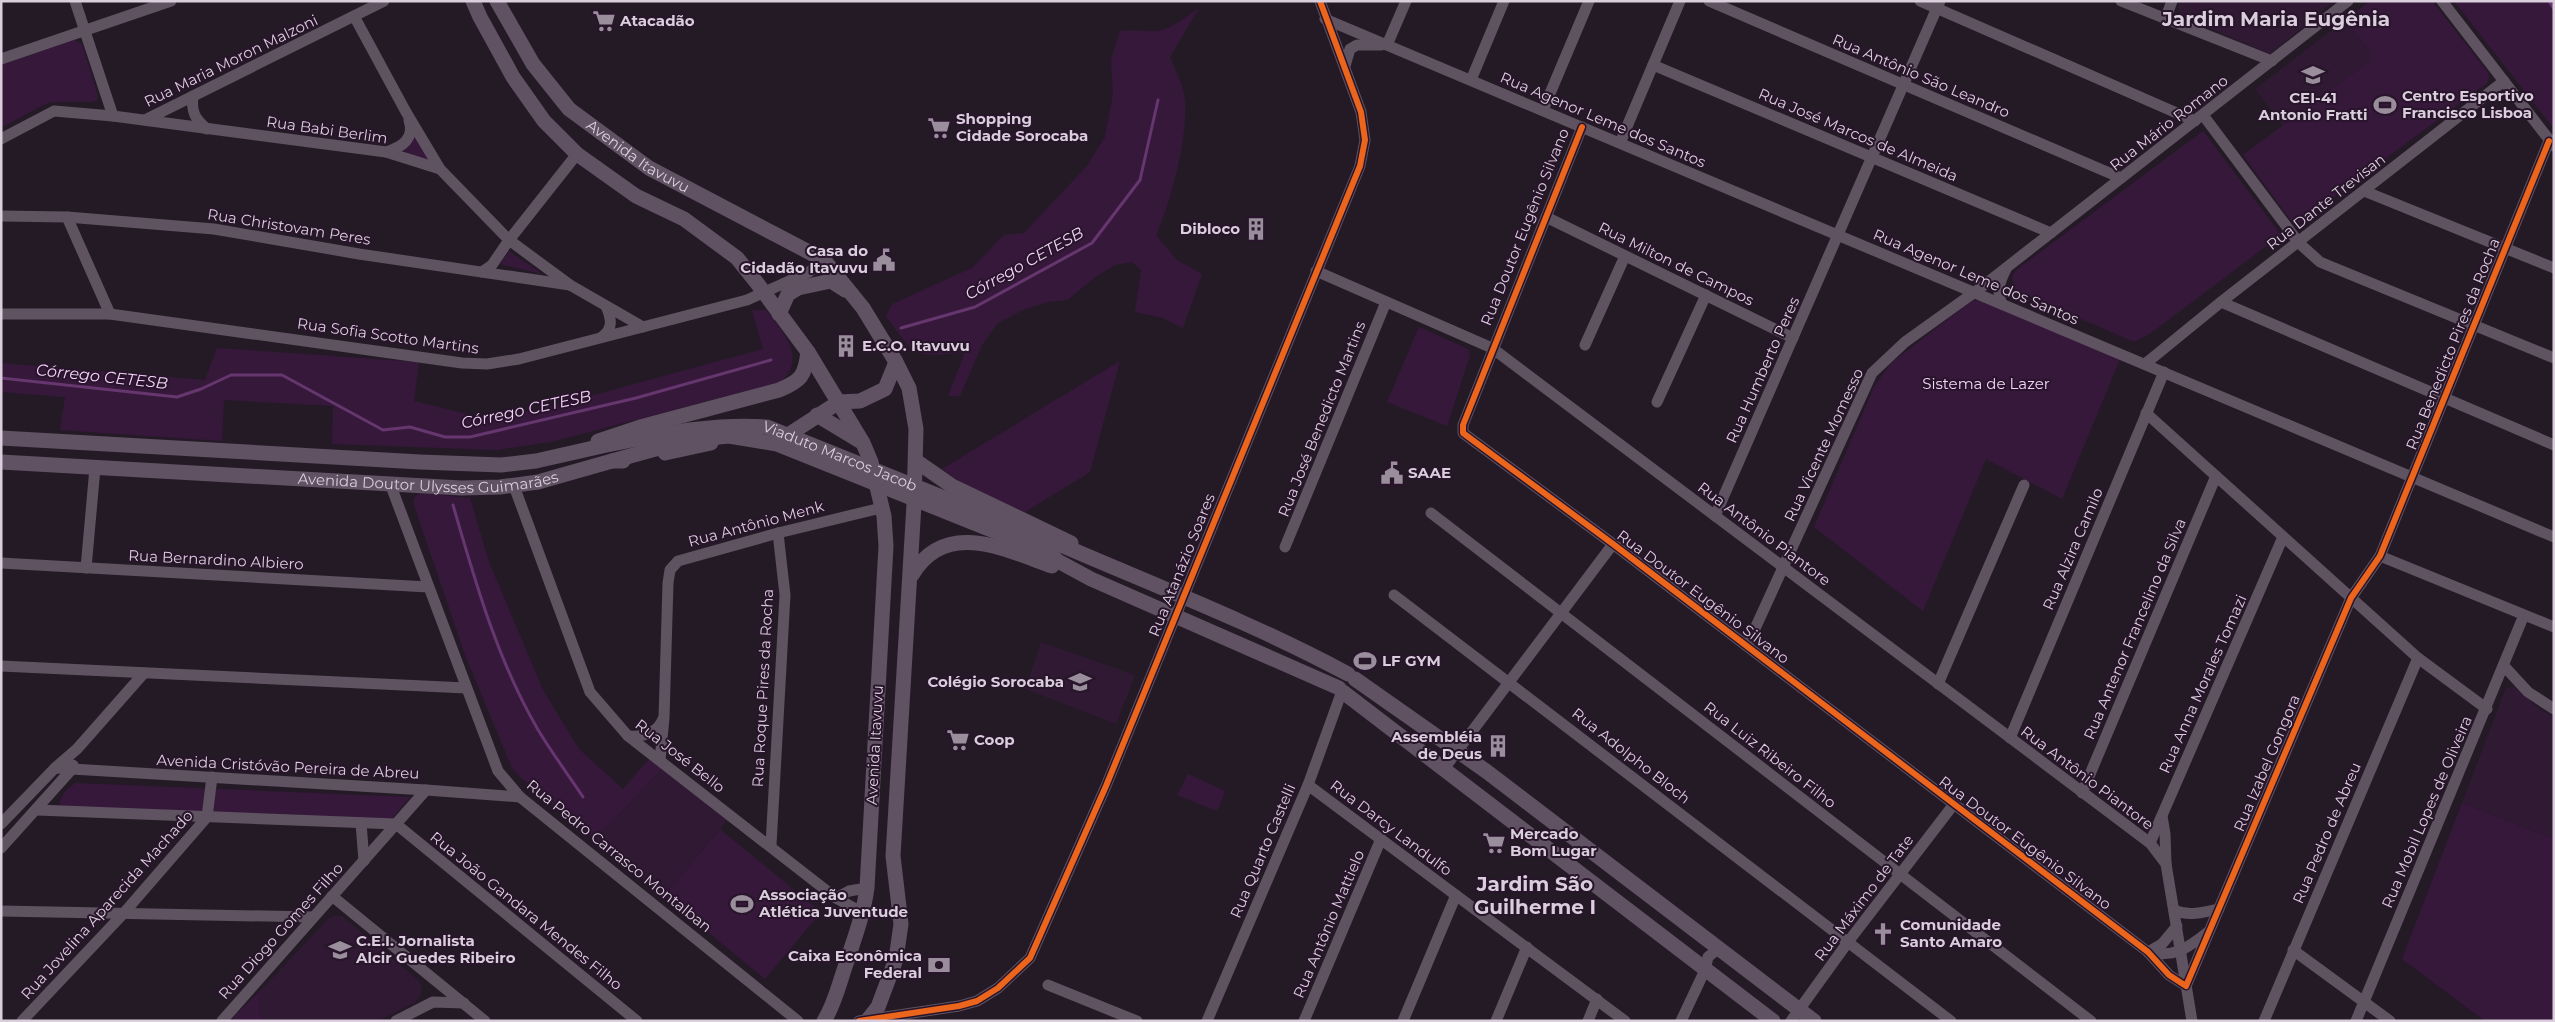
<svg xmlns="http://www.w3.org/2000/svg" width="2555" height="1022" font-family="Montserrat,sans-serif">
  <rect width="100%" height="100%" fill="#241a26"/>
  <!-- built -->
  <g fill="#2f1933">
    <polygon points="2180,1 2334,1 2270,54 2180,16 2178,6"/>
    <polygon points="2345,20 2371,53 2371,60 2283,126 2255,89"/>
    <polygon points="1041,642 1135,675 1116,724 1025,689"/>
    <polygon points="2514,686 2538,708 2554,717 2554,839 2462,803 2506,688"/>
    <polygon points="662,769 728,819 664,896 595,840"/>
    <polygon points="335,916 342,916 420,982 422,989 420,996 414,1003 377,1021 267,1021 259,1015 259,992 329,918"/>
  </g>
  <!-- green -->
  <g fill="#36183b">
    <polygon points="2370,1 2432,1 2487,71 2489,77 2487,83 2295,226 2243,155 2371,60 2371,53 2345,20"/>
    <polygon points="2454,1 2554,1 2554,129"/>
    <path d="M1199 8 1170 57C1175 70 1184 86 1185 101 1188 136 1171 203 1156 235L1177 260 1202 274 1183 328 1163 318 1135 312 1141 270 1132 262 1115 265 1097 276 1067 300 1048 302 1023 310 998 323 982 345 960 396H948L965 352C915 358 915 357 886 316L892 304 972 268 1004 235 1024 233 1087 166 1105 137 1113 94 1111 59 1120 31C1132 29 1144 32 1156 31 1171 30 1187 16 1199 8Z"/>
    <polygon points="74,40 82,44 98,96 97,100 92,102 51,102 41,106 1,128 1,64"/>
    <polygon points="2203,131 2281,235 2151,333 2134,342 2015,290 2012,278 2015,271"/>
    <polygon points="414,135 431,163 402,150"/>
    <polygon points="509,251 542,274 500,264"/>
    <polygon points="1973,300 1981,301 2120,359 2062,499 1986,459 1923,611 1814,527 1874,387 1890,364"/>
    <path d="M752 310H766C783 331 808 360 780 382L551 442 497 450 332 444 333 406 224 400 222 441 60 430 65 397 1 392V363L205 380 217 348 419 362 414 401 475 416 500 417 553 406 763 349Z"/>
    <polygon points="1419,327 1468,349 1470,355 1447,426 1387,402"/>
    <polygon points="1120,361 1090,472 1025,512 966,486 942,469"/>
    <polygon points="421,493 470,498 489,562 543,690 579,749 623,789 649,759 662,769 595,840 521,778 512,768 465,655 414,505 414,498"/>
    <polygon points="1188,774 1225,791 1217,811 1177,795"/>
    <path d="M75 783 410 797 392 819 60 807C59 795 67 790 75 783Z"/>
    <polygon points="2462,803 2554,839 2554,1021 2485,1021 2402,959"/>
    <polygon points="720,829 821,912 765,979 664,896"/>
    <polygon points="259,992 259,1015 267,1021 234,1021 233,1018"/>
  </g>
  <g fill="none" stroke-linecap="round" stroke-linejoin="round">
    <!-- stream -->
    <g stroke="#66366e" stroke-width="3">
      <polyline points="2549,1 2554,9"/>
      <polyline points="901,328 975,307 1092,243 1140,180 1158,100"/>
      <polyline points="1,378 177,397 201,389 231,375 282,375 383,430 410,427 445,437 470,437 636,398 771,360"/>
      <path d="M453 505C475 581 497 659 537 728 551 752 568 774 583 797"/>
    </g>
    <!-- minor -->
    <g stroke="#5f5261" stroke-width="11">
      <polyline points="75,1 113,116"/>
      <polyline points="1709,1 2121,178"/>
      <polyline points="1920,1 2195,121"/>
      <polyline points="2121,1 2272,61"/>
      <polyline points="2442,1 2554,146"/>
      <polyline points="354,16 406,112 440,169 509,240 570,285 643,327"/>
      <polyline points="1325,19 2554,537"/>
      <polyline points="2165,20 2172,1"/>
      <polyline points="1387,45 1406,1"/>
      <polyline points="1,59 171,1"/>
      <polyline points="1653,65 2051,233"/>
      <polyline points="1345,66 1350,49 1357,45 1381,45"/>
      <polyline points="1471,80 1504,1"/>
      <path d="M193 96C191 112 195 119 207 129"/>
      <polyline points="1543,110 1589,1"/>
      <polyline points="2203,115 2299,243 2320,262 2554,358"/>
      <polyline points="145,120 384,1"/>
      <polyline points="1582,127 1463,425 1463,433 1613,544 2148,952 2169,975 2186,986 2351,598 2380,556 2549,141"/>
      <polyline points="1,139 54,111 113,116 386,152 440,169"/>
      <polyline points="1620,143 1680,1"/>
      <path d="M386 152C402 147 415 139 409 120"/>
      <polyline points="2364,191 2554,268"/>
      <polyline points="1,216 67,217 214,229 359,254 570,285"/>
      <polyline points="67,217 110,314"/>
      <polyline points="1546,217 1793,338"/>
      <polyline points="1316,271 1492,348 2150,843 2166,864 2192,1021"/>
      <polyline points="482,272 492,265 509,240 577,154"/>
      <polyline points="2221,302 2554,445"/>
      <path d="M2002 304C1996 291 2000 281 2006 269"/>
      <polyline points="1,314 110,314 462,363 487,364 519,359 747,300 809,272 824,260"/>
      <path d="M602 337C614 328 611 318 606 306"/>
      <polyline points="1585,345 1625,256"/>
      <polyline points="2145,364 2221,302 2504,81"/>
      <polyline points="1657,402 1706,295"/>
      <polyline points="2146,413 2418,658 2487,709"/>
      <polyline points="391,486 498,771 520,797 798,1021"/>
      <polyline points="514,486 590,692 628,736 836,898 863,913"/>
      <polyline points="1431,513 2091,1021"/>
      <polyline points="1715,516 1940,1"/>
      <polyline points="1285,547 1386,302"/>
      <polyline points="2380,556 2554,627"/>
      <polyline points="1,563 428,587"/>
      <polyline points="86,568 95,468"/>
      <polyline points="1394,595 1951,1021"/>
      <polyline points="1747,646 1872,373 1905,342 1979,289 2348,1"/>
      <polyline points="1,666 466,688"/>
      <polyline points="2504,666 2528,692 2554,709"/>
      <polyline points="1938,684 2024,485"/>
      <path d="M628 736C642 737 657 734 663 719"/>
      <polyline points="2010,738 2164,372"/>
      <polyline points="660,760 664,718 668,583 670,570 678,561 778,533 881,508"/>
      <polyline points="55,768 426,790 520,797"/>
      <polyline points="1443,770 1613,544"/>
      <polyline points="1308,785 1625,1021"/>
      <polyline points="2082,793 2216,476"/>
      <polyline points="37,810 396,824 637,1021"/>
      <polyline points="2162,816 2165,834 2166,864"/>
      <polyline points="361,823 364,861"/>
      <polyline points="1,824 55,768 77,749 144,673"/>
      <polyline points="2150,843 2283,537"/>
      <polyline points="771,845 785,595 778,533"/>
      <polyline points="1,848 72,769 73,765"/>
      <polyline points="332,896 485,1021"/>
      <polyline points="836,898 849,891 867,888"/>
      <path d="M2174 910C2189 917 2203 912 2219 909"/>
      <polyline points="1,911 313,917"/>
      <polyline points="2293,950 2390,1021"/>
      <path d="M2148 952C2175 958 2188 948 2208 932"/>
      <polyline points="2148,952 2162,944 2177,926"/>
      <polyline points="1048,985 1137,1021"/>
      <polyline points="22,1021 123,914 207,817 212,777"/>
      <polyline points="222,1021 426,790"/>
      <polyline points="396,1021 433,1002 464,1003"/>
      <polyline points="859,1021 959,1006 977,1001 998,988 1030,958 1106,786 1360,166 1365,140 1361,112 1320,1"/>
      <polyline points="1207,1021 1308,785 1342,691"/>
      <polyline points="1304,1021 1381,839"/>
      <polyline points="1403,1021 1456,895"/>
      <polyline points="1496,1021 1527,947"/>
      <polyline points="1588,1021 1597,999"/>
      <polyline points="1681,1021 1705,970 1708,957 1719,948"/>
      <polyline points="1791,1021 1848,942 1954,804"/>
      <polyline points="2264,1021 2418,658"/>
      <polyline points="2356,1021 2524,615"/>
    </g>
    <!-- major -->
    <g stroke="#605163" stroke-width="15">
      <path d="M473 1 480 17 513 77 544 121 577 154 636 196 684 219 737 258 757 283 808 352 863 443 871 462 884 516 886 546 867 888C863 917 853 942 844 970 838 988 834 1005 824 1021"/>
      <path id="s1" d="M497 1 533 64 569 109 649 168 824 260 863 308 896 362 909 388 916 429 914 504 893 856 901 924 896 959 878 1007 867 1021"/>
      <polyline points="779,314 788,294 798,288 831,281 845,290"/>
      <polyline points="817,415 860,441"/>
      <polyline points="1,438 420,462 501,465 536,461 611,444"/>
      <polyline points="776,439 788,435 839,402 860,401 885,389 896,362"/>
      <path d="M598 441 640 427 779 390C801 381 805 376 808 352"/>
      <polyline points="665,453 711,443"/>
      <polyline points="916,461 952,486 1071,543"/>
      <path id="s2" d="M1 462 461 488 500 487 538 482 612 461H623"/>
      <path d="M1059 544C1156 586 1255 624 1348 674"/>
      <polyline points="1043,553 1091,579 1339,688"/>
      <path d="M912 575C945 519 1004 549 1052 566"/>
      <polyline points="1355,679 1486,771 1814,1021"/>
      <polyline points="1343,692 1773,1021"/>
    </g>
    <!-- major-bridge -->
    <g stroke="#605163" stroke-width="15">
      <path id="s3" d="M611 444C663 434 714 423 767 427L1059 544"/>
      <polyline points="612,461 688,440 729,436 777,444 1039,549 1055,558"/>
    </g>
    <defs>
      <g id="cycleway">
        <polyline points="1582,127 1463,425 1463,433 1613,544 2148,952 2169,975 2186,986 2351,598 2380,556 2549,141"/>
        <polyline points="859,1021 959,1006 977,1001 998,988 1030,958 1106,786 1360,166 1365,140 1361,112 1320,1"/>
      </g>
    </defs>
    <!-- cycleway casing -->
    <use href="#cycleway" stroke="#28152b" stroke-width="9"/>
    <!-- cycleway -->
    <use href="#cycleway" stroke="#eb651d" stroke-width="6"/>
  </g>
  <!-- icons -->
  <defs>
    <symbol id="supermarket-bare" viewBox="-9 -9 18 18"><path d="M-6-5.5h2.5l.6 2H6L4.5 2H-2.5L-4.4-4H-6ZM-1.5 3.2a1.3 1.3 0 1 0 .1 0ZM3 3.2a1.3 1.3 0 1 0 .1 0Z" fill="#9a8e9c" stroke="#28152b" stroke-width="2.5" paint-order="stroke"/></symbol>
    <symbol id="school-bare" viewBox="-9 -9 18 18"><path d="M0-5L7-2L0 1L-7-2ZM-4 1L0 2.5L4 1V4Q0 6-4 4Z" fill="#9a8e9c" stroke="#28152b" stroke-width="2.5" paint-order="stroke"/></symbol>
    <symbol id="stadium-bare" viewBox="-9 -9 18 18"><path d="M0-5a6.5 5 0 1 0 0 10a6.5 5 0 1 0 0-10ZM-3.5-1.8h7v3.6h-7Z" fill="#9a8e9c" stroke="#28152b" stroke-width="2.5" paint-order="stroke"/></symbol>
    <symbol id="building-bare" viewBox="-9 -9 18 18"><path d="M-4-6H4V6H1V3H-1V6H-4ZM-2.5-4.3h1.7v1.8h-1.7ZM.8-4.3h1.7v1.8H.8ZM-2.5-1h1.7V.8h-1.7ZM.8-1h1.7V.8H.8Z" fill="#9a8e9c" stroke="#28152b" stroke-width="2.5" paint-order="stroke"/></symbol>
    <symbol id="civic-bare" viewBox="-9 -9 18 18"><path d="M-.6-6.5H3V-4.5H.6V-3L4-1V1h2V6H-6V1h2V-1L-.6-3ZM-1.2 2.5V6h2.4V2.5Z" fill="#9a8e9c" stroke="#28152b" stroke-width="2.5" paint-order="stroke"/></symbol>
    <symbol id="church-bare" viewBox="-9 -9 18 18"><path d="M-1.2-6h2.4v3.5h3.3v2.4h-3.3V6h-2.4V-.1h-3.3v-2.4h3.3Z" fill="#9a8e9c" stroke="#28152b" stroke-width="2.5" paint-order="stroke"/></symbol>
    <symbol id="bank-bare" viewBox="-9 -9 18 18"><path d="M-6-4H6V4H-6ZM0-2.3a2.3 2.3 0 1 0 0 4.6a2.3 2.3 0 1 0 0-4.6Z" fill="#9a8e9c" stroke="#28152b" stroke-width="2.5" paint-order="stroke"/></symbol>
  </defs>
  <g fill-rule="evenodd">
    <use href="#supermarket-bare" x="588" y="5" width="32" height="32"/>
    <use href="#school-bare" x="2297" y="59" width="32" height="32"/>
    <use href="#stadium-bare" x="2369" y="89" width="32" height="32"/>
    <use href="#supermarket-bare" x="923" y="112" width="32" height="32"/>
    <use href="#building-bare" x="1240" y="213" width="32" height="32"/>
    <use href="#civic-bare" x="868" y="244" width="32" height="32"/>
    <use href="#building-bare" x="830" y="330" width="32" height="32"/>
    <use href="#civic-bare" x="1376" y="457" width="32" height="32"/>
    <use href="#stadium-bare" x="1349" y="645" width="32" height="32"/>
    <use href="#school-bare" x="1064" y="666" width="32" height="32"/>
    <use href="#supermarket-bare" x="942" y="724" width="32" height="32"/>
    <use href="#building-bare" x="1482" y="730" width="32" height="32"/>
    <use href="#supermarket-bare" x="1478" y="827" width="32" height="32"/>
    <use href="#stadium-bare" x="726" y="888" width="32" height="32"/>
    <use href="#church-bare" x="1867" y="918" width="32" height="32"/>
    <use href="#school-bare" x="324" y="934" width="32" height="32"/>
    <use href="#bank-bare" x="923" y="949" width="32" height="32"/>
  </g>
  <g text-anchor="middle" stroke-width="4" stroke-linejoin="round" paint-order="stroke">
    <!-- poi labels -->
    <g font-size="15" font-weight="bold" fill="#dacddc" stroke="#28152b" text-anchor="start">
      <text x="620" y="26">Atacadão</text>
      <text x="2402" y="101">Centro Esportivo<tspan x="2402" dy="17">Francisco Lisboa</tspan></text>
      <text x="2313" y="103" text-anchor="middle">CEI-41<tspan x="2313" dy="17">Antonio Fratti</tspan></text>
      <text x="956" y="124">Shopping<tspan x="956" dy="17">Cidade Sorocaba</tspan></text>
      <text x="1240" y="234" text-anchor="end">Dibloco</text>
      <text x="868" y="256" text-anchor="end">Casa do<tspan x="868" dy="17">Cidadão Itavuvu</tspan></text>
      <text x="862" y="351">E.C.O. Itavuvu</text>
      <text x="1408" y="478">SAAE</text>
      <text x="1382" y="666">LF GYM</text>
      <text x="1064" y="687" text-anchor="end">Colégio Sorocaba</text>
      <text x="1482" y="742" text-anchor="end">Assembléia<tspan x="1482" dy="17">de Deus</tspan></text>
      <text x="974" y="745">Coop</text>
      <text x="1510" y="839">Mercado<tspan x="1510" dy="17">Bom Lugar</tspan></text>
      <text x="759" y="900">Associação<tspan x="759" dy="17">Atlética Juventude</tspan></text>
      <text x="1900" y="930">Comunidade<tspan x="1900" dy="17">Santo Amaro</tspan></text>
      <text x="356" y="946">C.E.I. Jornalista<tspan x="356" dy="17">Alcir Guedes Ribeiro</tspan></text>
      <text x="922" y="961" text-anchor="end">Caixa Econômica<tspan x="922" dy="17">Federal</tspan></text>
    </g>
    <!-- street labels -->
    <g font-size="15" fill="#dacddc" stroke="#28152b">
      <text transform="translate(231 61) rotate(-26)" y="5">Rua Maria Moron Malzoni</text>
      <text transform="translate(1921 76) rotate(23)" y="5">Rua Antônio São Leandro</text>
      <text transform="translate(1603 120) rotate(23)" y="5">Rua Agenor Leme dos Santos</text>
      <text transform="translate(2169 123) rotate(-38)" y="5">Rua Mário Romano</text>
      <text transform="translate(327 130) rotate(8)" y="5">Rua Babi Berlim</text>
      <text transform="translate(1858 135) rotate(23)" y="5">Rua José Marcos de Almeida</text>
      <text dy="5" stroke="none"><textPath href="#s1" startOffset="214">Avenida Itavuvu</textPath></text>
      <text transform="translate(2326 202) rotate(-38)" y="5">Rua Dante Trevisan</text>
      <text transform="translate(289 227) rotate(9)" y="5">Rua Christovam Peres</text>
      <text transform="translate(1525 227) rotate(-68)" y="5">Rua Doutor Eugênio Silvano</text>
      <text transform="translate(1676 264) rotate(26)" y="5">Rua Milton de Campos</text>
      <text transform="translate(1976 277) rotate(23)" y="5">Rua Agenor Leme dos Santos</text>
      <text transform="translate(388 336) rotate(8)" y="5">Rua Sofia Scotto Martins</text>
      <text transform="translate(2453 344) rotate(-68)" y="5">Rua Benedicto Pires da Rocha</text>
      <text transform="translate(1763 370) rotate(-66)" y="5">Rua Humberto Peres</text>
      <text transform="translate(1322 419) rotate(-68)" y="5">Rua José Benedicto Martins</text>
      <text transform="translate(1824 445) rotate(-65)" y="5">Rua Vicente Momesso</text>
      <text dy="5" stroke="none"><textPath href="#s3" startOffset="236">Viaduto Marcos Jacob</textPath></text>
      <text dy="5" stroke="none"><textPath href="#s2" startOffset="428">Avenida Doutor Ulysses Guimarães</textPath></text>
      <text transform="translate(756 524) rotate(-15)" y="5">Rua Antônio Menk</text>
      <text transform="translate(1764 534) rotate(37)" y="5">Rua Antônio Piantore</text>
      <text transform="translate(2073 549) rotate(-67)" y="5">Rua Alzira Camilo</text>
      <text transform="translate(216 560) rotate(3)" y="5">Rua Bernardino Albiero</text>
      <text transform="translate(1182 565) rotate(-68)" y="5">Rua Atanázio Soares</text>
      <text transform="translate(1703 597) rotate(37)" y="5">Rua Doutor Eugênio Silvano</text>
      <text transform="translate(2135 629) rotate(-67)" y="5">Rua Antenor Francelino da Silva</text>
      <text transform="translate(2203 684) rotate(-66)" y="5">Rua Anna Morales Tomazi</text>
      <text transform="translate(763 688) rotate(-87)" y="5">Rua Roque Pires da Rocha</text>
      <text transform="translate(875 745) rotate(-87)" y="5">Avenida Itavuvu</text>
      <text transform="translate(1770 755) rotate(38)" y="5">Rua Luiz Ribeiro Filho</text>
      <text transform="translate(680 756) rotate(38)" y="5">Rua José Bello</text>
      <text transform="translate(1631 756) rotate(38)" y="5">Rua Adolpho Bloch</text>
      <text transform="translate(2267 763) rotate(-67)" y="5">Rua Izabel Gongora</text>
      <text transform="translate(288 767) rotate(3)" y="5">Avenida Cristóvão Pereira de Abreu</text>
      <text transform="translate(2087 778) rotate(37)" y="5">Rua Antônio Piantore</text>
      <text transform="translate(2427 812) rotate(-67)" y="5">Rua Mobil Lopes de Oliveira</text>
      <text transform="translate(1391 828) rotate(37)" y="5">Rua Darcy Landulfo</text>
      <text transform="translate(2327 833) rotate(-67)" y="5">Rua Pedro de Abreu</text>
      <text transform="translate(2025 843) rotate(37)" y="5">Rua Doutor Eugênio Silvano</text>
      <text transform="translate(1263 851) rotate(-67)" y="5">Rua Quarto Castelli</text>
      <text transform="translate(619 856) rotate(39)" y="5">Rua Pedro Carrasco Montalban</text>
      <text transform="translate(1864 898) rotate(-53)" y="5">Rua Máximo de Tate</text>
      <text transform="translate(107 905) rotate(-48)" y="5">Rua Jovelina Aparecida Machado</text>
      <text transform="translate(526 911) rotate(39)" y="5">Rua João Gandara Mendes Filho</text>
      <text transform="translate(1329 924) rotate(-67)" y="5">Rua Antônio Mattielo</text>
      <text transform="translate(281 931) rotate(-48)" y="5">Rua Diogo Gomes Filho</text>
    </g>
    <!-- park labels -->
    <g font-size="15" fill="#f2d3f6" stroke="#28152b">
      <text x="1986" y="389">Sistema de Lazer</text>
    </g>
    <!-- water labels -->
    <g font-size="16" font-style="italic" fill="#f1d3f5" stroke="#28152b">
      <text transform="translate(1024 263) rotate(-29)" y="6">Córrego CETESB</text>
      <text transform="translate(102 376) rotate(6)" y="6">Córrego CETESB</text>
      <text transform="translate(526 409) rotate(-12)" y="6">Córrego CETESB</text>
    </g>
    <!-- district labels -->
    <g font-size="20" font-weight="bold" fill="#dacddc" stroke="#28152b">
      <text x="2276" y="26">Jardim Maria Eugênia</text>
      <text x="1535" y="891">Jardim São<tspan x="1535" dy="23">Guilherme I</tspan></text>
    </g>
  </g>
  <!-- border -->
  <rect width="2555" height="1022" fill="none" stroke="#dacddc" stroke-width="5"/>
</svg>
